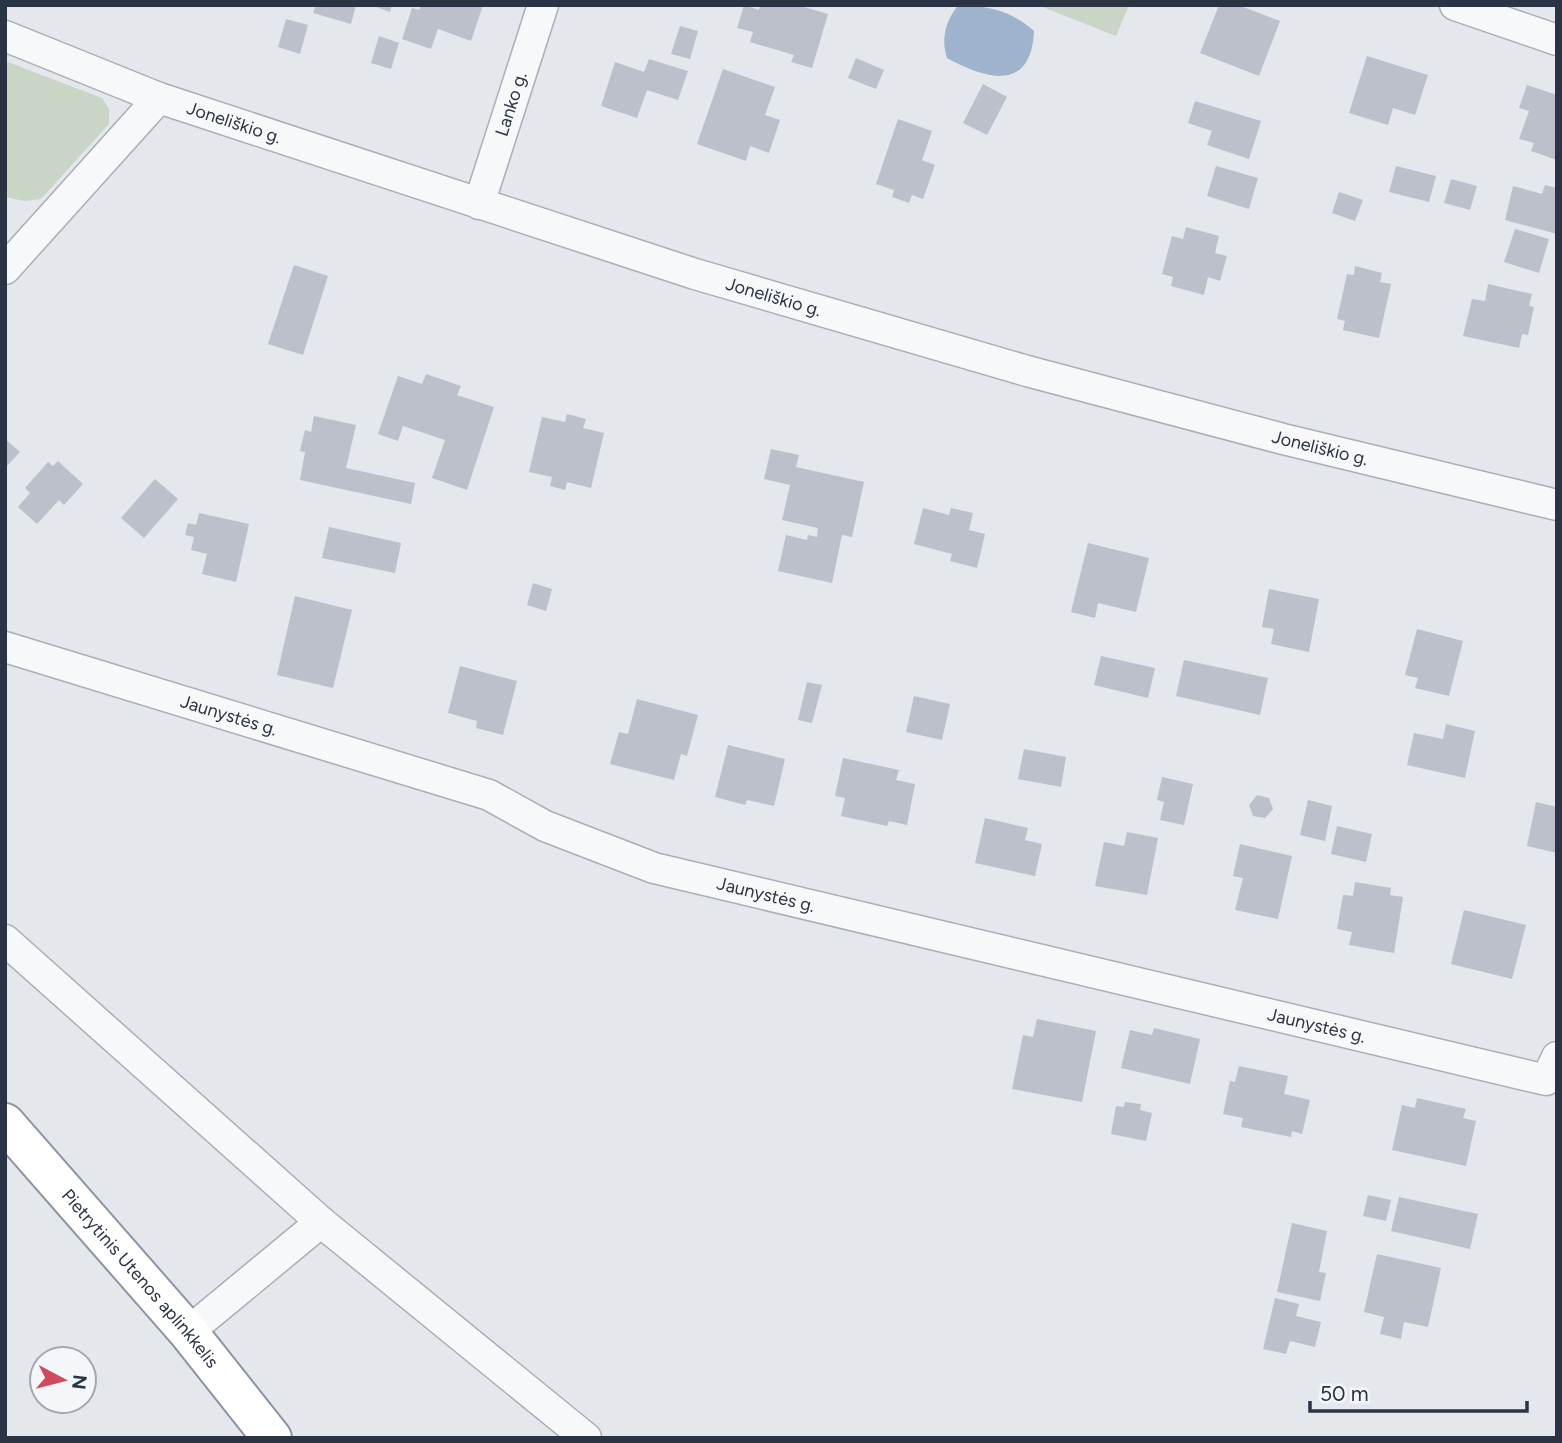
<svg xmlns="http://www.w3.org/2000/svg" width="1562" height="1443" font-family="Figtree,sans-serif">
  <rect width="100%" height="100%" fill="#e4e7ec"/>
  <!-- green -->
  <g fill="#c9d6c5">
    <polygon points="1037,5 1129,5 1116,36"/>
    <polygon points="5,61 102,98 109,109 109,124 41,199 24,201 5,197"/>
  </g>
  <!-- water -->
  <path fill="#9fb4cc" d="M966 5C993 7 1014 13 1034 31 1031 92 987 80 947 58 941 40 945 22 957 7Z"/>
  <!-- building -->
  <g fill="#bbc0ca">
    <polygon points="316,5 356,5 351,24 313,13"/>
    <polygon points="371,5 392,5 390,12"/>
    <polygon points="421,5 483,5 471,41 438,29 431,49 402,39 412,8 419,10"/>
    <polygon points="744,5 759,10 760,5 797,5 828,14 812,68 791,62 794,55 750,42 753,32 737,28"/>
    <polygon points="1219,5 1238,5 1280,21 1259,76 1200,53"/>
    <polygon points="286,19 308,25 300,54 278,47"/>
    <polygon points="680,26 698,31 690,59 671,54"/>
    <polygon points="379,36 399,43 391,69 371,63"/>
    <polygon points="1367,56 1428,75 1415,115 1393,108 1388,125 1349,113"/>
    <polygon points="856,58 884,70 876,89 848,78"/>
    <polygon points="649,59 688,71 678,100 647,90 637,118 601,106 615,62 644,72"/>
    <polygon points="723,69 775,87 765,115 780,120 769,153 750,146 746,161 697,144"/>
    <polygon points="983,84 1007,97 987,135 963,123"/>
    <polygon points="1527,85 1557,95 1557,160 1531,151 1534,143 1519,139 1529,111 1519,108"/>
    <polygon points="1195,101 1261,121 1249,159 1207,145 1212,131 1188,123"/>
    <polygon points="898,119 932,131 922,160 935,165 923,199 912,195 909,203 892,197 894,190 876,184"/>
    <polygon points="1216,166 1258,178 1249,209 1207,196"/>
    <polygon points="1396,166 1436,176 1429,202 1389,192"/>
    <polygon points="1451,179 1477,186 1470,210 1444,203"/>
    <polygon points="1545,185 1557,188 1557,234 1505,220 1513,186 1542,194"/>
    <polygon points="1339,192 1363,200 1355,221 1332,213"/>
    <polygon points="1186,227 1219,236 1215,253 1227,256 1220,281 1208,277 1204,295 1171,286 1173,277 1162,274 1172,236 1183,239"/>
    <polygon points="1515,229 1549,239 1539,273 1504,262"/>
    <polygon points="294,265 328,276 303,355 268,344"/>
    <polygon points="1355,266 1382,273 1380,282 1391,284 1379,338 1343,330 1345,321 1337,319 1347,274 1354,275"/>
    <polygon points="1488,284 1532,294 1529,306 1534,307 1528,335 1522,334 1519,348 1463,336 1472,299 1485,301"/>
    <polygon points="426,374 461,386 457,395 494,407 467,490 432,478 445,440 403,426 398,441 378,434 398,376 422,384"/>
    <polygon points="567,414 586,419 583,428 604,433 591,488 567,482 565,490 550,486 552,477 529,472 542,417 565,422"/>
    <polygon points="314,416 356,425 346,468 415,483 411,504 300,480 305,452 300,451 305,430 311,432"/>
    <polygon points="5,439 20,452 5,468"/>
    <polygon points="771,449 799,455 796,467 864,482 852,537 842,535 832,583 778,571 786,535 807,540 808,535 817,537 818,528 782,520 790,485 764,479"/>
    <polygon points="58,461 83,484 64,505 59,500 37,524 18,507 30,493 25,488 48,462 53,466"/>
    <polygon points="155,479 178,499 144,538 121,518"/>
    <polygon points="923,508 949,515 951,508 973,513 969,530 985,534 977,568 950,561 952,554 914,544"/>
    <polygon points="199,513 249,524 236,582 202,574 207,554 191,550 194,537 185,535 188,523 196,525"/>
    <polygon points="329,527 401,543 395,573 322,558"/>
    <polygon points="1088,543 1149,558 1136,612 1098,603 1095,618 1071,612"/>
    <polygon points="533,583 552,589 546,611 527,605"/>
    <polygon points="1269,589 1319,599 1309,652 1271,644 1274,629 1262,627"/>
    <polygon points="295,596 352,610 333,688 277,675"/>
    <polygon points="1417,629 1463,641 1449,696 1415,688 1418,678 1405,675"/>
    <polygon points="1101,656 1155,668 1148,698 1094,685"/>
    <polygon points="1184,660 1268,678 1260,715 1176,696"/>
    <polygon points="460,666 517,681 503,735 476,728 477,721 448,713"/>
    <polygon points="807,682 822,685 812,723 798,720"/>
    <polygon points="914,696 950,704 942,740 906,732"/>
    <polygon points="637,699 698,715 687,756 681,754 674,780 610,764 619,732 628,734"/>
    <polygon points="1446,724 1475,731 1465,778 1407,765 1414,733 1443,739"/>
    <polygon points="728,745 785,759 774,806 747,800 745,805 715,797"/>
    <polygon points="1024,749 1066,757 1061,787 1018,779"/>
    <polygon points="843,758 899,770 896,780 915,784 907,825 889,821 887,826 841,816 845,798 835,796"/>
    <polygon points="1162,777 1193,784 1184,825 1160,820 1164,802 1157,800"/>
    <polygon points="1257,795 1269,798 1273,809 1265,818 1253,816 1249,805"/>
    <polygon points="1308,800 1332,806 1325,841 1300,835"/>
    <polygon points="1536,802 1557,807 1557,853 1527,846"/>
    <polygon points="985,818 1028,828 1025,840 1042,844 1035,876 975,863"/>
    <polygon points="1337,826 1372,834 1366,862 1331,854"/>
    <polygon points="1127,832 1158,838 1147,895 1095,886 1104,842 1124,846"/>
    <polygon points="1240,844 1292,856 1278,919 1235,910 1243,878 1233,876"/>
    <polygon points="1355,882 1391,888 1390,895 1403,897 1394,953 1349,945 1352,932 1337,929 1343,895 1353,896"/>
    <polygon points="1464,910 1526,925 1512,979 1451,964"/>
    <polygon points="1037,1019 1096,1031 1082,1102 1012,1089 1023,1035 1033,1037"/>
    <polygon points="1154,1028 1200,1039 1190,1084 1121,1068 1130,1030 1152,1035"/>
    <polygon points="1239,1066 1288,1076 1284,1094 1310,1100 1302,1134 1292,1131 1291,1137 1241,1127 1243,1118 1223,1114 1230,1081 1235,1082"/>
    <polygon points="1417,1098 1466,1109 1463,1118 1476,1121 1466,1166 1392,1150 1402,1105 1415,1108"/>
    <polygon points="1125,1102 1141,1104 1140,1110 1152,1113 1146,1141 1111,1134 1116,1106 1124,1107"/>
    <polygon points="1368,1195 1391,1200 1386,1221 1363,1216"/>
    <polygon points="1399,1197 1478,1214 1470,1249 1391,1231"/>
    <polygon points="1292,1223 1327,1231 1319,1272 1326,1273 1320,1301 1277,1292"/>
    <polygon points="1377,1254 1441,1268 1428,1327 1404,1322 1401,1339 1380,1334 1384,1317 1364,1312"/>
    <polygon points="1275,1298 1299,1304 1296,1316 1321,1322 1315,1347 1290,1341 1286,1354 1263,1349"/>
  </g>
  <g fill="none" stroke-linecap="round" stroke-linejoin="round">
    <defs>
      <g id="minor">
        <polyline points="1455,5 1557,40"/>
        <path id="s1" d="M5 36 159 98 695 274 1027 371 1283 439 1557 505"/>
        <path id="s2" d="M479 204 543 5"/>
        <polyline points="5,269 159,98"/>
        <path id="s3" d="M5 647 489 795 545 826 654 868 1546 1080 1557 1057"/>
        <polyline points="5,940 321,1222 586,1438"/>
        <polyline points="188,1332 321,1222"/>
      </g>
      <g id="trunk">
        <path id="s4" d="M5 1123 188 1332 272 1438"/>
      </g>
    </defs>
    <!-- minor casing -->
    <use href="#minor" stroke="#a9aeb7" stroke-width="33"/>
    <!-- trunk casing -->
    <use href="#trunk" stroke="#8b94a3" stroke-width="42"/>
    <!-- minor -->
    <use href="#minor" stroke="#f7f8fa" stroke-width="30"/>
    <!-- trunk -->
    <use href="#trunk" stroke="#fff" stroke-width="38"/>
  </g>
  <g text-anchor="middle" stroke-width="5" stroke-linejoin="round" paint-order="stroke">
    <!-- street labels -->
    <g font-size="18" fill="#2b3445" stroke="#f4f6f9">
      <text dy="6" stroke="none"><textPath href="#s2" startOffset="105">Lanko g.</textPath></text>
      <text dy="6" stroke="none"><textPath href="#s1" startOffset="245">Joneliškio g.</textPath></text>
      <text dy="6" stroke="none"><textPath href="#s1" startOffset="812">Joneliškio g.</textPath></text>
      <text dy="6" stroke="none"><textPath href="#s1" startOffset="1379">Joneliškio g.</textPath></text>
      <text dy="6" stroke="none"><textPath href="#s3" startOffset="234">Jaunystės g.</textPath></text>
      <text dy="6" stroke="none"><textPath href="#s3" startOffset="802">Jaunystės g.</textPath></text>
      <text dy="6" stroke="none"><textPath href="#s3" startOffset="1368">Jaunystės g.</textPath></text>
      <text dy="6" stroke="none"><textPath href="#s4" startOffset="206">Pietrytinis Utenos aplinkkelis</textPath></text>
    </g>
  </g>
  <!-- border -->
  <rect width="1562" height="1443" fill="none" stroke="#2b3445" stroke-width="14"/>
  <!-- north arrow -->
  <g transform="translate(63 1380) rotate(97)"><circle r="33" fill="#f4f6f9" stroke="#a4a8b1" stroke-width="2"/>
  <path d="M0-5L12 26L0 18L-12 26Z" fill="#d1495b"/>
  <text y="-10" font-size="19" font-weight="bold" text-anchor="middle" fill="#2b3445">N</text>
  </g>
  <!-- scale -->
  <path d="M1310 1401v10h217v-10" fill="none" stroke="#2b3445" stroke-width="3.5"/>
  <text x="1320" y="1401" font-size="21" fill="#2b3445" stroke="#f4f6f9" stroke-width="5" paint-order="stroke">50 m</text>
</svg>
